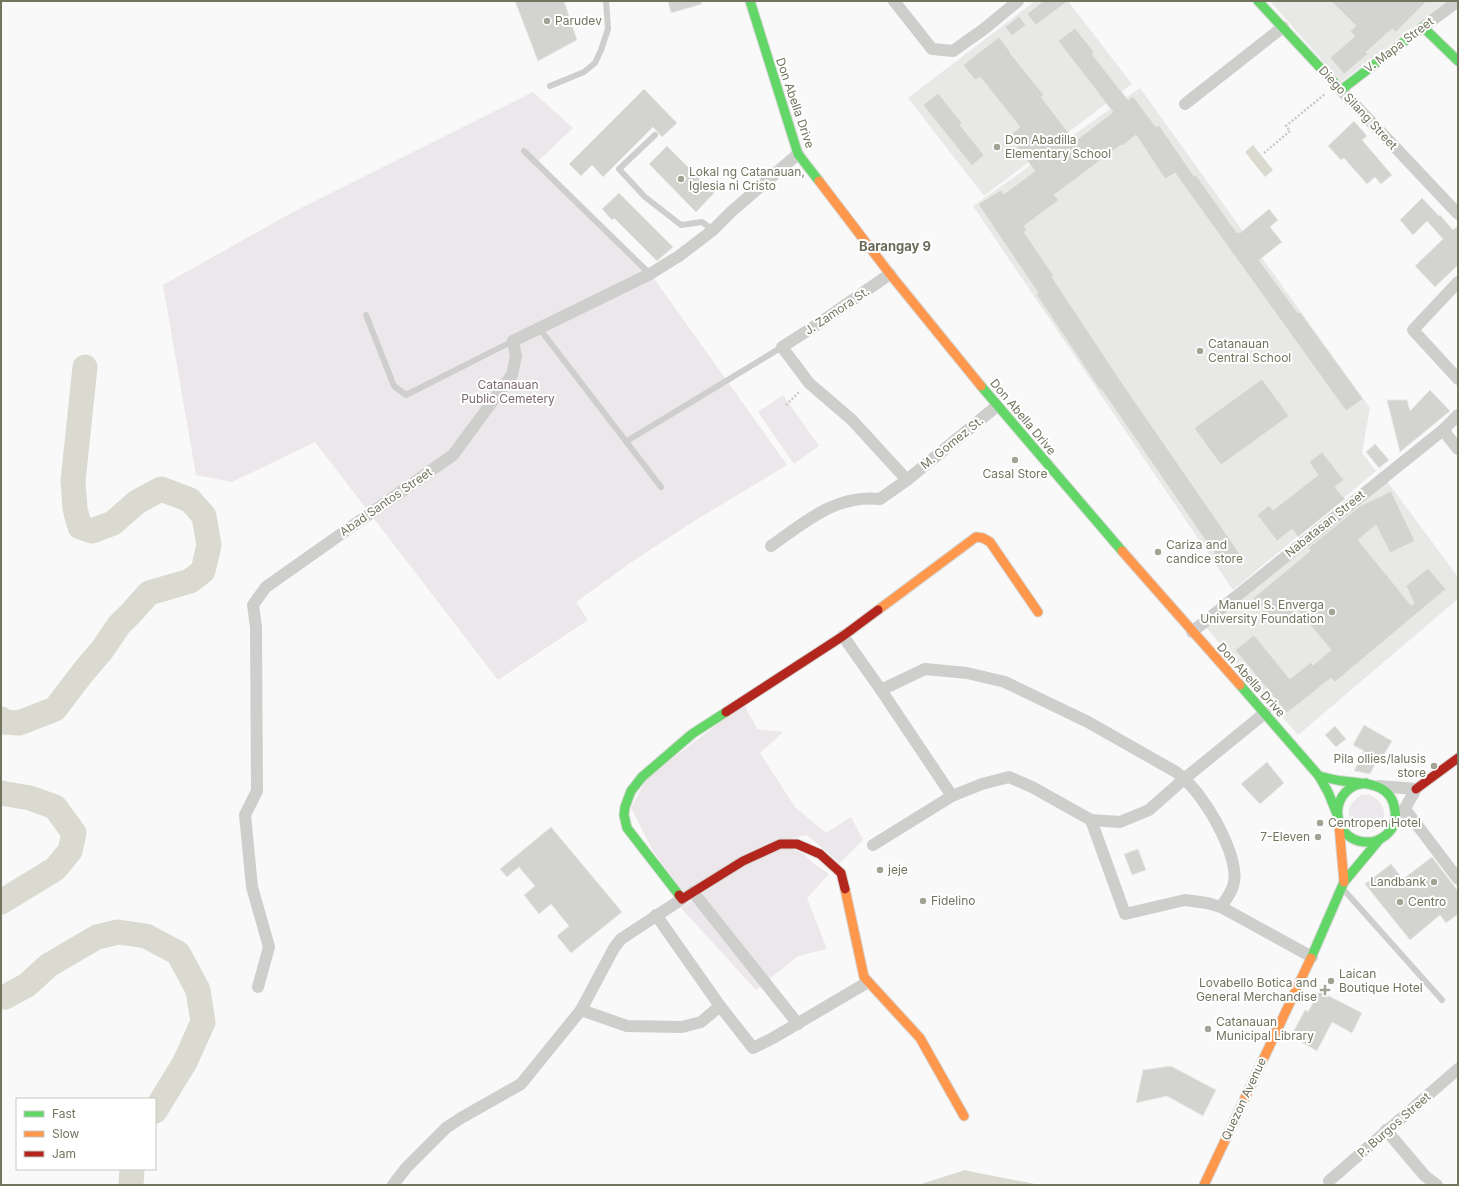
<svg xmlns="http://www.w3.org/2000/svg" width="1459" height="1186" font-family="Inter,sans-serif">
  <rect width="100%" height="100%" fill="#f9f9f9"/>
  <!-- built -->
  <g fill="#e8e9e7">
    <polygon points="1035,1 1068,1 1132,84 984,196 908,98"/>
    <polygon points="1270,1 1447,1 1341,82"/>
    <polygon points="1140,88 1370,408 1362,453 1376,471 1233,590 973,206"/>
    <polygon points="1387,481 1458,577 1458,599 1298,735 1204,625"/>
  </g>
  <!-- green -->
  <g fill="#ebe7eb">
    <polygon points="533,92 573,128 534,165 648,270 787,465 691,523 633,561 576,602 588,620 498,680 315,442 232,482 196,475 163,285 293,212"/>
    <polygon points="783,395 819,446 794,464 758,412"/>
    <polygon points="744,704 757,729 783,732 760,753 795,807 826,833 851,817 863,840 840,863 807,835 767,843 684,893 653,851 631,808 647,778"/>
    <path d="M1361 795C1364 795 1368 794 1370 795 1378 798 1386 808 1384 817 1378 844 1325 821 1361 795Z"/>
    <polygon points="780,844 804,854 813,863 829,874 807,898 827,949 798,956 756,990 681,908 746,864"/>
  </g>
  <!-- water -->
  <g fill="#dadad1">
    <polygon points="1253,145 1273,170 1265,177 1245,152"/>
    <polygon points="965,1170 973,1172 1040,1185 918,1185"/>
  </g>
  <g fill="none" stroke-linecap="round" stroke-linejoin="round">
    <!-- river -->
    <g stroke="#dadad1" stroke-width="25">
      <polyline points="1,719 4,722 19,723 55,709 84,671 102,650 119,625 132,612 149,593 190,581 203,571 209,545 204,516 190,500 161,489 137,502 113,523 92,531 80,527 75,509 73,481 85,367"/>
      <polyline points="1,793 30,798 55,807 74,833 70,851 55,869 1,902"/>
      <polyline points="1,997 5,997 27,985 49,965 97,937 118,932 146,936 178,953 198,990 203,1022 185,1062 155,1111"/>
      <polyline points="131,1185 132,1169"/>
    </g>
  </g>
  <!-- building -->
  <g fill="#d3d3d0" stroke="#e8e8e8">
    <polygon points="515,1 564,1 577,40 538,61"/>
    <polygon points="668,1 701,1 702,4 671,13"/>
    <polygon points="1043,1 1068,1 1036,25 1027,14"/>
    <polygon points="1331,1 1427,1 1396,32 1392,29 1366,52 1368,54 1344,74 1330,58 1355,36 1350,31 1356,26"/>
    <polygon points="1019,16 1026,25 1012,36 1005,27"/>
    <polygon points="1075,28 1094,52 1092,54 1128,100 1133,96 1156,127 1159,125 1194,176 1196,175 1237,233 1239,231 1240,233 1269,209 1278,220 1270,227 1282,242 1259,260 1298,313 1300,312 1363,399 1346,411 1175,173 1165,179 1136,135 1122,146 1121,145 1054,195 1059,200 1024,226 1027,230 1024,232 1054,276 1052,277 1118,377 1240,554 1223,566 1101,389 1100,390 1036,294 1038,293 978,204 1001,190 1004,194 1035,171 1009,136 1020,127 980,77 975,80 963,65 999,37 1011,53 1010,53 1044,95 1041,97 1075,141 1113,112 1058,41"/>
    <polygon points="644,89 677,123 662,137 653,127 603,177 592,165 581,176 569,164"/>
    <polygon points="938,93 962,123 960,125 984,155 972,166 923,105"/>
    <polygon points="1354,121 1367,136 1362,140 1392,175 1381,184 1375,177 1367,184 1344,158 1341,160 1328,146"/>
    <polygon points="667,146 714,193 696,212 649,164"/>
    <polygon points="619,193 673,247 657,261 614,218 612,220 602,209"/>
    <polygon points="1422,198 1439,216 1440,215 1453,230 1458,226 1458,265 1435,287 1415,266 1443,239 1427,221 1413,235 1400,220"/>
    <polygon points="1262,379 1289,416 1221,465 1194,428"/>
    <polygon points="1430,390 1450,411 1400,452 1387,400 1407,400 1410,411"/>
    <polygon points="1375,444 1389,460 1379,468 1366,452"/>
    <polygon points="1322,452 1344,480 1335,487 1345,499 1298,537 1292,529 1277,541 1257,515 1269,505 1273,510 1318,475 1309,462"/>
    <polygon points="1391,491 1415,541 1390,553 1376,525 1358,540 1411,605 1414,603 1406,586 1428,568 1446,589 1335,682 1331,678 1287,713 1235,650 1254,635 1290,679 1311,662 1313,665 1331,650 1297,609 1276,626 1253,598 1310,551 1308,548 1360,506"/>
    <polygon points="1364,725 1392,741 1380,761 1378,759 1370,774 1354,771 1364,751 1353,745"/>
    <polygon points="1335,726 1346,739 1336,747 1325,735"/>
    <polygon points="1267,762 1284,783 1260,804 1241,784"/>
    <polygon points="551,827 622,912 571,953 557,936 569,926 551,904 539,914 524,895 535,886 519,867 507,877 500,869"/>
    <polygon points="1138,849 1146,870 1132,875 1124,854"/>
    <polygon points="1432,857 1458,891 1458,914 1446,923 1440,915 1410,940 1365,884 1391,864 1403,879"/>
    <polygon points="1319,991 1362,1013 1352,1033 1332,1022 1317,1051 1291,1036 1305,1010 1308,1012"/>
    <polygon points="1171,1066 1216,1090 1203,1116 1167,1096 1136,1103 1143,1070"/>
  </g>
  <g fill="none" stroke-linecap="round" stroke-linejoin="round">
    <defs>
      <g id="fast">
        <polyline points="750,1 798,154 819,181"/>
        <polyline points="1258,1 1341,90 1423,27 1458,61"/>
        <polyline points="981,386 1122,551"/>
        <polyline points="1240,685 1319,776 1328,792 1337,814"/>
        <path d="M1319 776C1327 778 1335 780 1343 781 1365 784 1392 782 1395 811 1397 821 1393 829 1386 835 1381 839 1375 842 1369 842 1336 844 1326 800 1354 786 1358 784 1362 784 1366 783"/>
        <polyline points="679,895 627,828 624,815 625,807 631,791 642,777 692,734 726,712"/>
        <polyline points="1311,958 1344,882 1379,840"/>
      </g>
      <g id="slow">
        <polyline points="819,181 890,274 981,386"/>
        <polyline points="1122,551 1240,685"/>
        <polyline points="878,610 976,537 983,538 990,542 1038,612"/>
        <polyline points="1339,825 1344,882"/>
        <polyline points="845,889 864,977 920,1038 964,1116"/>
        <polyline points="1204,1185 1311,958"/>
      </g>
      <g id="jam">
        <polyline points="726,712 843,636 878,610"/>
        <polyline points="1416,789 1458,758"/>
        <polyline points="679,895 682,899 743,861 780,844 797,844 820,854 841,873 845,889"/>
      </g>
    </defs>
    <!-- fast casing -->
    <use href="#fast" stroke="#d6d7d5" stroke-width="11"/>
    <!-- slow casing -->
    <use href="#slow" stroke="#d6d7d5" stroke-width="11"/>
    <!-- jam casing -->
    <use href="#jam" stroke="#d6d7d5" stroke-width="11"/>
    <!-- path -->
    <g stroke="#cacbc9" stroke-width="2.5" stroke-dasharray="2 2" stroke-linecap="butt">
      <polyline points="1264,153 1290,131 1286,126 1325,94"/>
      <polyline points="786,405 800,391"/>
    </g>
    <!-- lane -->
    <g stroke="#cececc" stroke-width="6">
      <polyline points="550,86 584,72 595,63 601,50 608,29 606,1"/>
      <polyline points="655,135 619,169 645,197 681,225 702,222 713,230"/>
      <polyline points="524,151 650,274"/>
      <polyline points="366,315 394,386 406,395 513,341"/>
      <polyline points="539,328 661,487"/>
      <polyline points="627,441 782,347"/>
      <polyline points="1343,889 1442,1000"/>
    </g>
    <!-- street -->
    <g stroke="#cececc" stroke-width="12">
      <polyline points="894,1 932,49 953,51 984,29 1018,1"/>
      <polyline points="1423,27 1458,1"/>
      <polyline points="1341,90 1458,214"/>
      <polyline points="1185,104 1283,27"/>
      <polyline points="890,274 818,324 782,347 809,383 852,420 907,480"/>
      <polyline points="1458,282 1413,330 1458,379"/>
      <polyline points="1443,430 1458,449"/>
      <path d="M771 546C805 522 836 494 880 499L907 480 997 406"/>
      <polyline points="1192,632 1443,430 1458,415"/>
      <polyline points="843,636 881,690 952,796"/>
      <path d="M881 690 925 669 967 673 1005 682 1088 722 1176 772C1186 780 1196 790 1203 801 1216 819 1241 864 1233 886 1231 893 1225 901 1221 907"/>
      <polyline points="1379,786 1416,789 1401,815"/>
      <polyline points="1405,809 1458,879"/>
      <polyline points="1091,820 1125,914 1185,900 1207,903 1221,907 1312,957"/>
      <polyline points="873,845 952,796 982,784 1009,777 1032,787 1091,820 1120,822 1149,810 1184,779 1265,713"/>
      <polyline points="693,892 798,1024"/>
      <polyline points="656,915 720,1006 753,1048 773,1038 868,982"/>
      <polyline points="258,987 269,947 252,887 245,815 257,791 256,627 253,605 266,587 453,455 512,375 516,356 513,341 650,274 679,256 713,230 731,212 798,154"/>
      <polyline points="581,1010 627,1026 682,1027 701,1022 720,1006"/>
      <polyline points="1386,1130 1425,1176 1437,1185"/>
      <polyline points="1329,1181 1458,1069"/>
      <polyline points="393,1185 406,1168 446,1128 461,1118 521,1084 581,1010 614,948 621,939 682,899"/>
    </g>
    <!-- fast -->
    <use href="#fast" stroke="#63d668" stroke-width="9"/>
    <!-- slow -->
    <use href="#slow" stroke="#ff974d" stroke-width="9"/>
    <!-- jam -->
    <use href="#jam" stroke="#b3261e" stroke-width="9"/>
  </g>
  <!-- markers -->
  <g fill="#a2a394" stroke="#fff" stroke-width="1.5">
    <circle cx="547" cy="21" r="4"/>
    <circle cx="997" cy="147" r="4"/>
    <circle cx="681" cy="179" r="4"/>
    <circle cx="1200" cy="351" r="4"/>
    <circle cx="1015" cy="460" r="4"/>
    <circle cx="1158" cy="552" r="4"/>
    <circle cx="1332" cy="612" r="4"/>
    <circle cx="1434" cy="766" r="4"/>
    <circle cx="1320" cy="823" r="4"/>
    <circle cx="1318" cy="837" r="4"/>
    <circle cx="880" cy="870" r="4"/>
    <circle cx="1434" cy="882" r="4"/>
    <circle cx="923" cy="901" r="4"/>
    <circle cx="1400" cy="902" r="4"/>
    <circle cx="1331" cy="981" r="4"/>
    <path d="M1323 984h4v4h4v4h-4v4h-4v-4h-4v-4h4z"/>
    <circle cx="1208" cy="1029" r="4"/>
  </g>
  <g text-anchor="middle" stroke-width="4" stroke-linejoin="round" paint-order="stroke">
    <!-- poi labels -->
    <g font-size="12" fill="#73745e" stroke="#fff" text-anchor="start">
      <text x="555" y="25">Parudev</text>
      <text x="1005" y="144">Don Abadilla<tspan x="1005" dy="14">Elementary School</tspan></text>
      <text x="689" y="176">Lokal ng Catanauan,<tspan x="689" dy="14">Iglesia ni Cristo</tspan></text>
      <text x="1208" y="348">Catanauan<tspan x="1208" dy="14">Central School</tspan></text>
      <text x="1015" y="478" text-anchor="middle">Casal Store</text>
      <text x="1166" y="549">Cariza and<tspan x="1166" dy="14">candice store</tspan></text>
      <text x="1324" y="609" text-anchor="end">Manuel S. Enverga<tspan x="1324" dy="14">University Foundation</tspan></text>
      <text x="1426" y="763" text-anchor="end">Pila ollies/lalusis<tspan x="1426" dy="14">store</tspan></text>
      <text x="1328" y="827">Centropen Hotel</text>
      <text x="1310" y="841" text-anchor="end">7-Eleven</text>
      <text x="888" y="874">jeje</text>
      <text x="1426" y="886" text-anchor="end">Landbank</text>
      <text x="931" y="905">Fidelino</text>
      <text x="1408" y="906">Centro</text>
      <text x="1339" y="978">Laican<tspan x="1339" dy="14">Boutique Hotel</tspan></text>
      <text x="1317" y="987" text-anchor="end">Lovabello Botica and<tspan x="1317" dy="14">General Merchandise</tspan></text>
      <text x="1216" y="1026">Catanauan<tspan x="1216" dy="14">Municipal Library</tspan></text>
    </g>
    <!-- street labels -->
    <g font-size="12" fill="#73745e" stroke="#fff">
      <text transform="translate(1399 45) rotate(-37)" y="4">V. Mapa Street</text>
      <text transform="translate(795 103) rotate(71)" y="4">Don Abella Drive</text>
      <text transform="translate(1358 108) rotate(47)" y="4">Diego Silang Street</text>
      <text transform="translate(837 311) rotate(-34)" y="4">J. Zamora St.</text>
      <text transform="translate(1023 417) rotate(50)" y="4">Don Abella Drive</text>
      <text transform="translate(952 443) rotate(-39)" y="4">M. Gomez St.</text>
      <text transform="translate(386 502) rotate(-35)" y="4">Abad Santos Street</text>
      <text transform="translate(1325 524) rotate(-39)" y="4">Nabatasan Street</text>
      <text transform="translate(1251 680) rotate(48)" y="4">Don Abella Drive</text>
      <text transform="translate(1244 1099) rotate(-65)" y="4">Quezon Avenue</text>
      <text transform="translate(1394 1125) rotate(-41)" y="4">P. Burgos Street</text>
    </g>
    <!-- park labels -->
    <g font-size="12" fill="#7e6a75" stroke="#fff">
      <text x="508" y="389">Catanauan<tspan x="508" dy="14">Public Cemetery</tspan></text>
    </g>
    <!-- neighbourhood labels -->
    <g font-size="13" font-weight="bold" fill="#6a6c59" stroke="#fff">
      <text x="895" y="251">Barangay 9</text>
    </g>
  </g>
  <!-- border -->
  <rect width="1459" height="1186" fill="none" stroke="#73745e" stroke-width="4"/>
  <!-- legend -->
  <rect x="16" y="1098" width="140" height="72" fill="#ffffff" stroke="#c7c7bf"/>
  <rect x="24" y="1111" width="20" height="6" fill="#63d668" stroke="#c7c7bf"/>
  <text x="52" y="1118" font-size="12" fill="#73745e">Fast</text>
  <rect x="24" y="1131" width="20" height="6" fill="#ff974d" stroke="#c7c7bf"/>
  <text x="52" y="1138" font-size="12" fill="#73745e">Slow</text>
  <rect x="24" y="1151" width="20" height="6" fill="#b3261e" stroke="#c7c7bf"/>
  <text x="52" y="1158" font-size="12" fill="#73745e">Jam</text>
</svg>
